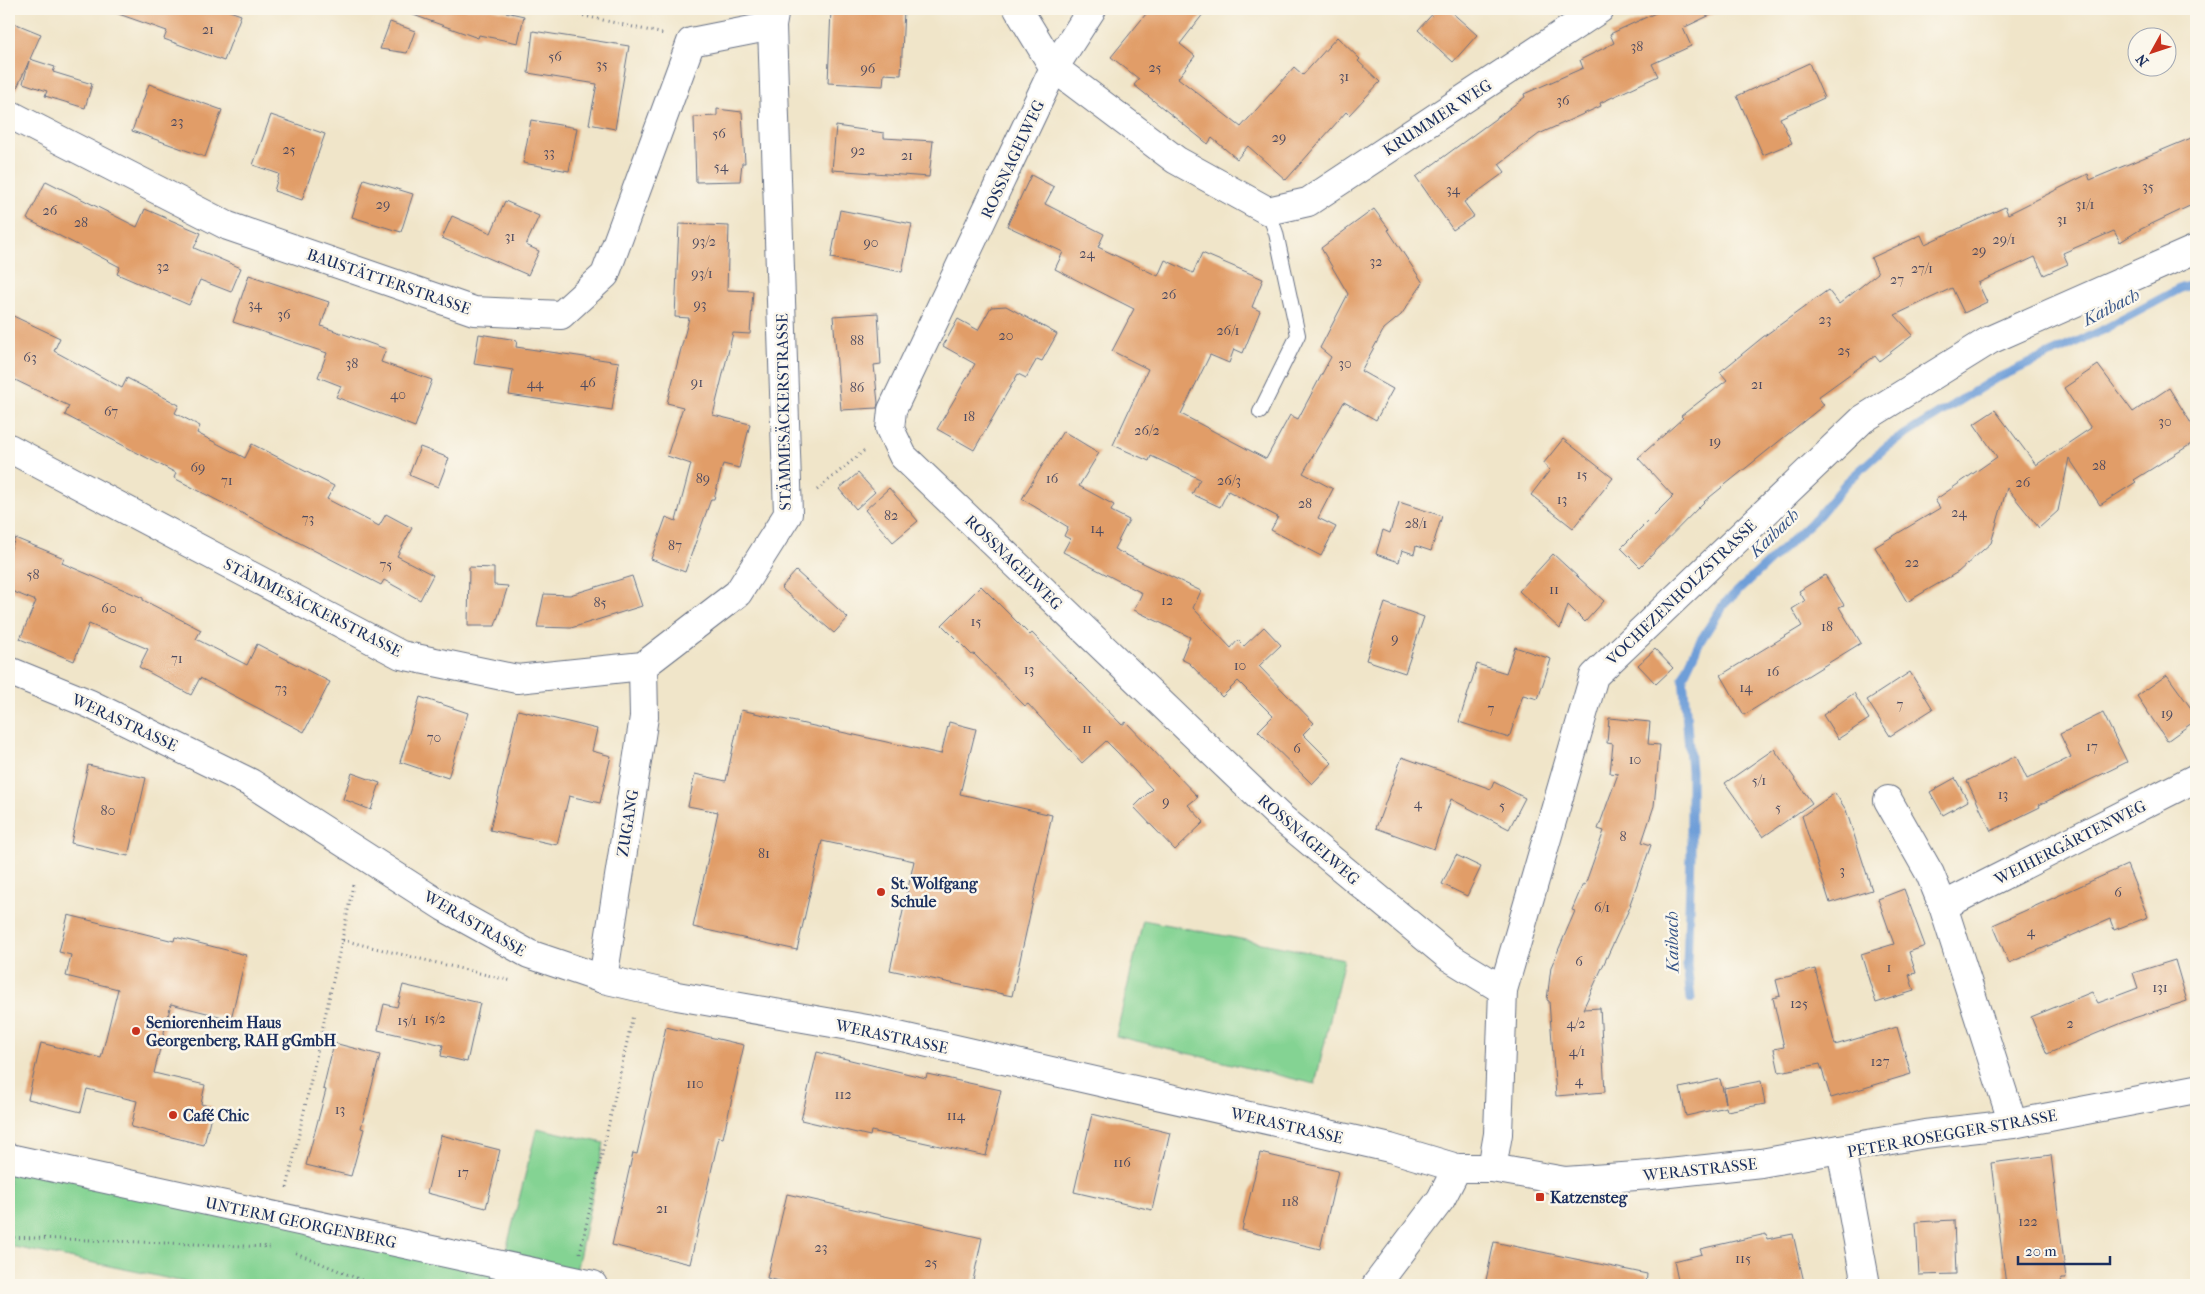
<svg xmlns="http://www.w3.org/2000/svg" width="2205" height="1294" font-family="'IM FELL French Canon',serif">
  <rect width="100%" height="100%" fill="#fbf7ec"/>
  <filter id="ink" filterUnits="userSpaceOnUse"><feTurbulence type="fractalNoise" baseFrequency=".02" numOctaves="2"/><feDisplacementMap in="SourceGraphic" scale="10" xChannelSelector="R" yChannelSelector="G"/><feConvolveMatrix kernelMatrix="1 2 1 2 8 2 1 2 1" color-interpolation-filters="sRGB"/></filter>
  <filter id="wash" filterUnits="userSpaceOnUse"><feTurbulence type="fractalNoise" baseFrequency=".0096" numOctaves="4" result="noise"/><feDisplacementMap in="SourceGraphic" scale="20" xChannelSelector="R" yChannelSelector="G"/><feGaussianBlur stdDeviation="1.12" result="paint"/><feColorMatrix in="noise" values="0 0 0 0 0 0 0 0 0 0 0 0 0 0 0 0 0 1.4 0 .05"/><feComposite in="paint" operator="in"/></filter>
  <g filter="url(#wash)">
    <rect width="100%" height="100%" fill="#f0e5c9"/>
    <!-- green -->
    <g fill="#84d393" stroke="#508178">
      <polygon points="1143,920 1344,959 1315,1084 1116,1036"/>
      <polygon points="537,1128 604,1143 574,1281 593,1285 197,1285 139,1272 9,1246 9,1158 502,1266"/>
    </g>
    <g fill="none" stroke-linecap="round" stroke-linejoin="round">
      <!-- stream -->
      <polyline stroke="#6e9ed8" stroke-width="9" points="1691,999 1687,965 1691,855 1691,771 1683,677 1699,643 1724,604 1819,515 1847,482 1887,446 1993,380 2101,331 2181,288 2196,284"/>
    </g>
    <g id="blocks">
      <!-- building -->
      <g fill="#e19d67">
        <polygon points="114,9 224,9 241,15 224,61 164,39 167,31 113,12"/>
        <polygon points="406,9 492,9 524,16 518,43 479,35 478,38 405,12"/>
        <polygon points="831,9 904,9 901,75 884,74 883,86 828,83"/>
        <polygon points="1150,9 1207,9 1180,44 1195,56 1178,78 1241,127 1294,67 1303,75 1337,37 1360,59 1358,61 1380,82 1349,115 1346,112 1286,180 1248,146 1237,159 1212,138 1208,144 1134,85 1139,79 1111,57"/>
        <polygon points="1437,9 1448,9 1477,35 1453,62 1418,30"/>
        <polygon points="1664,9 1723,9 1683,28 1691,46 1652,64 1658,76 1600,103 1601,106 1539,134 1499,164 1505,172 1464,202 1474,216 1453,230 1416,177 1525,97 1524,94 1583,68 1580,60 1614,43 1610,34"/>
        <polygon points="9,21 41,34 30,59 55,67 53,72 92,84 85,108 45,96 47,91 23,83 29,61 12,99 9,98"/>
        <polygon points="390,22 415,31 407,53 380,49"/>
        <polygon points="533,31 629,46 615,129 589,124 597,84 528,73"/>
        <polygon points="1809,63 1824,98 1780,118 1792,143 1763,155 1737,96"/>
        <polygon points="149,84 222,110 205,157 132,131"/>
        <polygon points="717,109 742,112 745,163 742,163 740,181 696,182 694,117 717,116"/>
        <polygon points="271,115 325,134 302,200 274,191 279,174 253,165"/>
        <polygon points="531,120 577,128 569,171 523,163"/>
        <polygon points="836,126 884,133 884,138 933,141 929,177 832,170"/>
        <polygon points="2196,136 2196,203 2141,229 2120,242 2114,231 2063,253 2068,264 2044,275 2035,257 1978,283 1987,302 1964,313 1952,288 1895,315 1913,335 1879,361 1875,356 1818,397 1824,405 1705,501 1640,567 1621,548 1673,496 1638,458 1683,418 1681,416 1727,380 1720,372 1763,337 1828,290 1839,304 1878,273 1871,258 1921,235 1925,244 2005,207 2008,214 2088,174 2090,180"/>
        <polygon points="1031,175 1054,187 1045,204 1104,234 1098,247 1158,276 1165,260 1193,273 1202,253 1263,279 1252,307 1260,311 1243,353 1234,349 1229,363 1210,355 1181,414 1266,459 1290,415 1298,419 1331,357 1320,348 1348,294 1321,248 1374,209 1389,229 1388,230 1423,283 1401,315 1384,329 1361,371 1393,389 1376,420 1344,402 1303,473 1333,489 1318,518 1336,527 1321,556 1271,530 1278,517 1228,491 1220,507 1192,494 1200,479 1151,456 1149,461 1113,445 1148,369 1112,351 1134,309 1055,269 1063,252 1007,226"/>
        <polygon points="364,179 413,194 401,232 352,217"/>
        <polygon points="46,181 137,227 145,209 201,233 194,248 241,268 231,292 200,280 189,305 117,274 120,267 27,219"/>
        <polygon points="505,201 539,216 526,245 539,251 528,275 442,238 452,216 491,233"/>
        <polygon points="840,210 912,224 902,272 831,258"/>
        <polygon points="679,224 729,226 727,290 753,291 750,334 733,333 713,415 750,424 739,468 723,464 714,499 711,499 685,572 651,559 666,517 676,521 691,464 667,456 683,407 667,403 689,318 675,317"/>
        <polygon points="249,275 329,302 321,326 386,349 381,362 432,380 415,427 336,397 341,386 318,377 327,353 233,322"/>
        <polygon points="1006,306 1057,334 1042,361 1037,359 1026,378 1018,374 974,450 937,429 975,364 943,346 958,319 978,330 991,307"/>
        <polygon points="878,313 881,364 874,365 878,403 877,408 841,410 833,316"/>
        <polygon points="9,314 60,338 54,351 122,388 127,378 179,405 175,413 200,426 197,433 245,458 252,444 334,486 327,499 379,526 386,514 412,528 397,556 433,575 420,600 384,580 381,585 174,478 176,473 65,415 69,406 9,377"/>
        <polygon points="479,334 517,340 516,347 619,362 612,410 509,395 513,370 474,364"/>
        <polygon points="2098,365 2133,412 2169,388 2196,431 2196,441 2134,480 2136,482 2100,505 2069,458 2058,511 2039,528 2007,488 1991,543 1958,572 1907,602 1875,547 1940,508 1935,500 1997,457 1974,424 1995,410 2036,465 2091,428 2064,388"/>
        <polygon points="1063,431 1099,453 1079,486 1114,505 1111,511 1129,520 1114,549 1201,591 1193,608 1231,648 1238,640 1244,646 1264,627 1281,645 1259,666 1314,723 1303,734 1332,763 1312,784 1258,731 1273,716 1238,681 1222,697 1189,663 1181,659 1190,637 1134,610 1142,593 1063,552 1070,539 1064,536 1068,527 1022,499"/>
        <polygon points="1563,439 1613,478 1573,528 1531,495 1550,470 1543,464"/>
        <polygon points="420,447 449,458 438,487 409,475"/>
        <polygon points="858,473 875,492 856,509 839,489"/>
        <polygon points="889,488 918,521 893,542 865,510"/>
        <polygon points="1399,502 1442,516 1431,551 1416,546 1414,554 1402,550 1399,562 1376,554 1383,530 1390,533"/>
        <polygon points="15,538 64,558 62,563 143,598 143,600 201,630 196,639 247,665 257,644 330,682 304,732 200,678 191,695 139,667 148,649 89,624 74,661 20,639 36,601 9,590 9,555"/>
        <polygon points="1553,554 1604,601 1585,622 1568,605 1560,629 1519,591"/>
        <polygon points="469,567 494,568 494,585 508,586 495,626 468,626"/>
        <polygon points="796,571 848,618 834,633 781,588"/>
        <polygon points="1825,575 1844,605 1839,607 1861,643 1744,715 1721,675 1802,626 1792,609 1805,601 1799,591"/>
        <polygon points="632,576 642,606 571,628 537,627 544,594 570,595"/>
        <polygon points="981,586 1030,635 1032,633 1122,725 1126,722 1198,797 1188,805 1204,822 1175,850 1134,807 1152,789 1118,753 1106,741 1082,763 1028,704 1025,706 974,654 972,655 942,625"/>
        <polygon points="1385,603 1424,617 1405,673 1366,660"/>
        <polygon points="1515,647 1551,659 1538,699 1523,695 1509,738 1459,722 1477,664 1506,673"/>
        <polygon points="1655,649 1673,668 1656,684 1638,665"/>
        <polygon points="1910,672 1933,709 1890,736 1867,700"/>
        <polygon points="2167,675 2196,715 2196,720 2167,741 2137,696"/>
        <polygon points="1854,693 1869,719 1838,739 1823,715"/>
        <polygon points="420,697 468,713 448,778 400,762"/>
        <polygon points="518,710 597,729 592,751 611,756 600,803 569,796 557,845 490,830"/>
        <polygon points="741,710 941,754 949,722 976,729 960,794 1052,815 1012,996 890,970 914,861 822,841 797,950 693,927 718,812 688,806 695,774 726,781"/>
        <polygon points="2103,713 2127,762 2039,805 2040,807 1991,831 1967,781 2016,756 2027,779 2071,757 2060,734"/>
        <polygon points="1609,718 1650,722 1648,744 1660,745 1654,806 1642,842 1651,845 1630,904 1631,905 1583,1009 1600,1008 1605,1092 1556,1096 1549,1001 1547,1000 1551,967 1575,911 1572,910 1583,884 1585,885 1604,831 1598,829 1618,774 1610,773 1613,744 1607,743"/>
        <polygon points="1774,749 1812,803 1763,837 1725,783"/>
        <polygon points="1402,757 1491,789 1494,782 1525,798 1509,829 1451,799 1434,849 1376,828"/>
        <polygon points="88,765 146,778 128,856 71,843"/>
        <polygon points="352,773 380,783 371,810 343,799"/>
        <polygon points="1955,778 1968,801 1943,815 1930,792"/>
        <polygon points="1835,793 1846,810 1872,890 1830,903 1802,816"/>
        <polygon points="1456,855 1481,867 1467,896 1442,884"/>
        <polygon points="2127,865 2148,917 2114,930 2110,919 2009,963 1993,925"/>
        <polygon points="1904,889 1925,946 1909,952 1916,973 1909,975 1914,991 1876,1003 1861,954 1894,944 1878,899"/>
        <polygon points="68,915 174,941 175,937 246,955 231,1019 171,1004 154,1073 205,1085 201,1104 213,1107 204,1145 131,1127 137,1101 87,1089 81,1112 28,1099 41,1043 101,1058 118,989 66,976 71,955 59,952"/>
        <polygon points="2175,960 2187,1001 2134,1018 2047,1054 2031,1017 2092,992 2098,1003 2138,988 2133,973"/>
        <polygon points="1815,969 1835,1045 1897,1027 1911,1074 1831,1098 1820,1064 1779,1072 1774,1049 1784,1047 1773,998 1780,996 1776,980"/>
        <polygon points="403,985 480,1003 467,1062 441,1056 443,1045 378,1030 384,1004 397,1007"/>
        <polygon points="666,1027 744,1045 723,1138 719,1137 690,1264 612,1245 633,1153 637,1154"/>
        <polygon points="334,1043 380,1055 361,1128 364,1129 351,1176 306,1165 326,1090 323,1089"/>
        <polygon points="817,1052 926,1078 927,1074 1001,1090 986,1156 871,1131 870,1136 801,1120"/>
        <polygon points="1720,1079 1726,1103 1724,1088 1761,1081 1765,1104 1727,1111 1726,1107 1686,1116 1680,1088"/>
        <polygon points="1092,1114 1170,1133 1152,1210 1074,1192"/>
        <polygon points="441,1135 500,1150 486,1208 427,1193"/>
        <polygon points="1260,1153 1338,1171 1320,1249 1242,1230"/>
        <polygon points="2051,1155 2066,1279 2061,1279 2062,1285 2006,1285 1991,1163"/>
        <polygon points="787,1194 982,1238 972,1285 796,1285 767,1278"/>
        <polygon points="1954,1220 1956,1274 1919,1275 1916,1222"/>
        <polygon points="1766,1234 1767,1239 1793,1234 1804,1282 1791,1285 1679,1285 1674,1261 1702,1254 1700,1249"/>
        <polygon points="1494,1242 1647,1274 1646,1285 1485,1285"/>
      </g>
    </g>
  </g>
  <g filter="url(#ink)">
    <use href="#blocks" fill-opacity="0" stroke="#666f83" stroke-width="1"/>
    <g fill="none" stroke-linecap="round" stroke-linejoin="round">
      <defs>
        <polyline id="lane" points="1260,412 1298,335 1276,233 1268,211"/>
        <g id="street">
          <polyline points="1018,9 1054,68 1176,160 1268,211 1308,202 1600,9"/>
          <polyline points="1092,9 1054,68 892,410 890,429 903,456 1279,816 1449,957 1503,990"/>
          <polyline points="9,114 228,226 474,311 561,315 605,275 691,42 772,26"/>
          <polyline points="9,448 401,655 517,679 643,666 738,593 788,514 772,26 775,9"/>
          <polyline points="9,671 90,704 251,783 444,907 529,954 603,979 677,996 867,1029 1390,1148 1457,1168 1492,1168 1565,1181 1651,1175 1761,1163 1925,1134 2013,1124 2196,1089"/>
          <polyline points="1888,800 1930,874 1943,906"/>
          <polyline points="603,979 644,717 643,666"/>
          <polyline points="2013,1124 1943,906 2196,778"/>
          <polyline points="1841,1149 1866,1285"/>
          <polyline points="9,1158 593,1285"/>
          <polyline points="1492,1168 1498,1134 1503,990 1594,676 1863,419 1990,340 2196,249"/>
          <polyline points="1376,1285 1441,1199 1457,1168"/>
        </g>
      </defs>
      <!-- lane casing -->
      <use href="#lane" stroke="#666f83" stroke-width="16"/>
      <!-- street casing -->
      <use href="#street" stroke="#666f83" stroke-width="30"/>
      <!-- path -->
      <g stroke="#666f83" stroke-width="3" stroke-dasharray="1 4" stroke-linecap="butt">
        <polyline points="554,9 664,34"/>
        <polyline points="817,490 866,449"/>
        <polyline points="342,940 353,885"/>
        <polyline points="287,1188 342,940 512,981"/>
        <polyline points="9,1237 270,1247"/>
        <polyline points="296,1253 373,1285"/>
        <polyline points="580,1253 633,1015"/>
      </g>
      <!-- lane -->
      <use href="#lane" stroke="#fff" stroke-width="14"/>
      <!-- street -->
      <use href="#street" stroke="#fff" stroke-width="28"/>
    </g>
  </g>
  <!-- markers -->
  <g fill="#c8321e" stroke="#fbf7ec" stroke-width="2">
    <circle cx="881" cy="892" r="5"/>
    <circle cx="136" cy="1031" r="5"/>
    <circle cx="173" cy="1115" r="5"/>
    <rect x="1535" y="1192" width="10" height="10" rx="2.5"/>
  </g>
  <g text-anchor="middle" stroke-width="5" stroke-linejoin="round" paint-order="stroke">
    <!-- number labels -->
    <g font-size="14" fill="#4c4a60">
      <text x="208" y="34">21</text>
      <text x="1637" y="51">38</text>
      <text x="555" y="61">56</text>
      <text x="602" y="69">35</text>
      <text x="1155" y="72">25</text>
      <text x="868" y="73">96</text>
      <text x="1344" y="81">31</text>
      <text x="1563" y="105">36</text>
      <text x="177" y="126">23</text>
      <text x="719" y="138">56</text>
      <text x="1279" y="142">29</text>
      <text x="289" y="154">25</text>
      <text x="858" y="155">92</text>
      <text x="549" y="157">33</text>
      <text x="907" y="160">21</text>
      <text x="721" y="171">54</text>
      <text x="2148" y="191">35</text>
      <text x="1453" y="194">34</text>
      <text x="383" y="209">29</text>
      <text x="2085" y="209">31/1</text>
      <text x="50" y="215">26</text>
      <text x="2062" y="224">31</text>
      <text x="81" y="227">28</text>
      <text x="510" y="241">31</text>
      <text x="2004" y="244">29/1</text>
      <text x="704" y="246">93/2</text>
      <text x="871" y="247">90</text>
      <text x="1979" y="255">29</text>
      <text x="1087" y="258">24</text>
      <text x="1376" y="266">32</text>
      <text x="163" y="271">32</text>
      <text x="1922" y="273">27/1</text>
      <text x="702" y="278">93/1</text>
      <text x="1897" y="284">27</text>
      <text x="1169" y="299">26</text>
      <text x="255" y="309">34</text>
      <text x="700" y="309">93</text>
      <text x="284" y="319">36</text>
      <text x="1825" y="324">23</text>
      <text x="1228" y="335">26/1</text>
      <text x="1006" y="340">20</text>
      <text x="857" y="345">88</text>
      <text x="1844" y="355">25</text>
      <text x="30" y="362">63</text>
      <text x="352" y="368">38</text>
      <text x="1345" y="368">30</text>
      <text x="588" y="387">46</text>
      <text x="697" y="387">91</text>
      <text x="535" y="388">44</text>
      <text x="1757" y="389">21</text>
      <text x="857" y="392">86</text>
      <text x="398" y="399">40</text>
      <text x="111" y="416">67</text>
      <text x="969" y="421">18</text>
      <text x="2165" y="426">30</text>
      <text x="1147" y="435">26/2</text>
      <text x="1715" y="446">19</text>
      <text x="2099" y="470">28</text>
      <text x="198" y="472">69</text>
      <text x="1582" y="479">15</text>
      <text x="703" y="483">89</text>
      <text x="1052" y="483">16</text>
      <text x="227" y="485">71</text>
      <text x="1229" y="485">26/3</text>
      <text x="2023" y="487">26</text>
      <text x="1562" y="504">13</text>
      <text x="1305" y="508">28</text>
      <text x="1959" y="517">24</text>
      <text x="891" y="520">82</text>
      <text x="308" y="523">73</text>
      <text x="1416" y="528">28/1</text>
      <text x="1097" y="533">14</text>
      <text x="675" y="550">87</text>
      <text x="1912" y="567">22</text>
      <text x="386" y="569">75</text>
      <text x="33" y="579">58</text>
      <text x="1554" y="594">11</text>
      <text x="1167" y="605">12</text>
      <text x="600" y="607">85</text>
      <text x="109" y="613">60</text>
      <text x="976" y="626">15</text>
      <text x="1827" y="631">18</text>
      <text x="1395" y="643">9</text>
      <text x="177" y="663">71</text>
      <text x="1240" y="670">10</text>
      <text x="1029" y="674">13</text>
      <text x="1773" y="676">16</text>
      <text x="1746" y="692">14</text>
      <text x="281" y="693">73</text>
      <text x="1900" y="709">7</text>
      <text x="1491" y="713">7</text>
      <text x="2167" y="718">19</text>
      <text x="1087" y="733">11</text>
      <text x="434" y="742">70</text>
      <text x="2092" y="751">17</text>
      <text x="1297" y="753">6</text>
      <text x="1635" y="764">10</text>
      <text x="1759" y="785">5/1</text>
      <text x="2003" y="799">13</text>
      <text x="1166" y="806">9</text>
      <text x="1418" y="808">4</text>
      <text x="1502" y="810">5</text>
      <text x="1778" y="812">5</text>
      <text x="108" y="815">80</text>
      <text x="1623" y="841">8</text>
      <text x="764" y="858">81</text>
      <text x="1842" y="875">3</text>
      <text x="2118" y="897">6</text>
      <text x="1602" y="912">6/1</text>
      <text x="2031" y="936">4</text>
      <text x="1579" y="966">6</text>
      <text x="1889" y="972">1</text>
      <text x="2160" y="992">131</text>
      <text x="1799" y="1008">125</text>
      <text x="435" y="1023">15/2</text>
      <text x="407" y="1025">15/1</text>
      <text x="1576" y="1028">4/2</text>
      <text x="2070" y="1028">2</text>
      <text x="1577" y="1056">4/1</text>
      <text x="1880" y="1066">127</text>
      <text x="1579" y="1085">4</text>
      <text x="695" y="1088">110</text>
      <text x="843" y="1099">112</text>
      <text x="340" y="1114">13</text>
      <text x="956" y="1120">114</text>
      <text x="1122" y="1167">116</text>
      <text x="463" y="1177">17</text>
      <text x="1290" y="1206">118</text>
      <text x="662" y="1213">21</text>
      <text x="2028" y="1226">122</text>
      <text x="821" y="1252">23</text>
      <text x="1743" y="1263">115</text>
      <text x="931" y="1267">25</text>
    </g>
    <!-- street labels -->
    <g font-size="16" fill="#1b2f5e" stroke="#fbf7ec">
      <text transform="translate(1437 117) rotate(-33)" y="6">KRUMMER WEG</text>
      <text transform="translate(1012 159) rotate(-65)" y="6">ROSSNAGELWEG</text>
      <text transform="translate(389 281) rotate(19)" y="6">BAUSTÄTTERSTRASSE</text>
      <text transform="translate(783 412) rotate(-91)" y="6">STÄMMESÄCKERSTRASSE</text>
      <text transform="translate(1014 562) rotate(44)" y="6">ROSSNAGELWEG</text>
      <text transform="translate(1681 592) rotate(-44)" y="6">VOCHEZENHOLZSTRASSE</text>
      <text transform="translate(313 607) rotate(27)" y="6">STÄMMESÄCKERSTRASSE</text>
      <text transform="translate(125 722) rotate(25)" y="6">WERASTRASSE</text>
      <text transform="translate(627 823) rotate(-81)" y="6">ZUGANG</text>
      <text transform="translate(1309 839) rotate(41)" y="6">ROSSNAGELWEG</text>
      <text transform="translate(2070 842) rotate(-27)" y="6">WEIHERGÄRTENWEG</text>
      <text transform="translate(475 923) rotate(30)" y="6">WERASTRASSE</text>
      <text transform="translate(892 1036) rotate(12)" y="6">WERASTRASSE</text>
      <text transform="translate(1287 1125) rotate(13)" y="6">WERASTRASSE</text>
      <text transform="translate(1952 1133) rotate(-10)" y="6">PETER-ROSEGGER-STRASSE</text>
      <text transform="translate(1700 1169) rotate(-6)" y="6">WERASTRASSE</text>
      <text transform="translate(301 1222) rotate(12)" y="6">UNTERM GEORGENBERG</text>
    </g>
    <!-- poi labels -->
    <g font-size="16" font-weight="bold" fill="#1b2f5e" stroke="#fbf7ec" text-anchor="start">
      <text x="891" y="889">St. Wolfgang<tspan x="891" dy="18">Schule</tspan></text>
      <text x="146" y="1028">Seniorenheim Haus<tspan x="146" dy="18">Georgenberg, RAH gGmbH</tspan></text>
      <text x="183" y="1121">Café Chic</text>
      <text x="1550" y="1203">Katzensteg</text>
    </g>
    <!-- water labels -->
    <g font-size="18" font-style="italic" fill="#385689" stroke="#fbf7ec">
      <text transform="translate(2111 307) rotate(-27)" y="6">Kaibach</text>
      <text transform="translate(1774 533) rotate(-44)" y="6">Kaibach</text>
      <text transform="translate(1672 942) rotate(-91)" y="6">Kaibach</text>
    </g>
  </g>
  <!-- margin -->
  <rect width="2205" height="1294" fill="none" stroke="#fbf7ec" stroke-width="30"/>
  <!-- north arrow -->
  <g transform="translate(2152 52) rotate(230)"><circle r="24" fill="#fbf7ec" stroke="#a1a7b3"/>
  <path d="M0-4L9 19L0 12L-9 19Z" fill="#c8321e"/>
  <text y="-8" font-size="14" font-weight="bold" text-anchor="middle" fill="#1b2f5e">N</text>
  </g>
  <!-- scale -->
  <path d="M2018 1256v8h92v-8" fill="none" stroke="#1b2f5e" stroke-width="2.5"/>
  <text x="2025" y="1256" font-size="15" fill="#1b2f5e" stroke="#fbf7ec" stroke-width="4" paint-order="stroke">20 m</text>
</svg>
